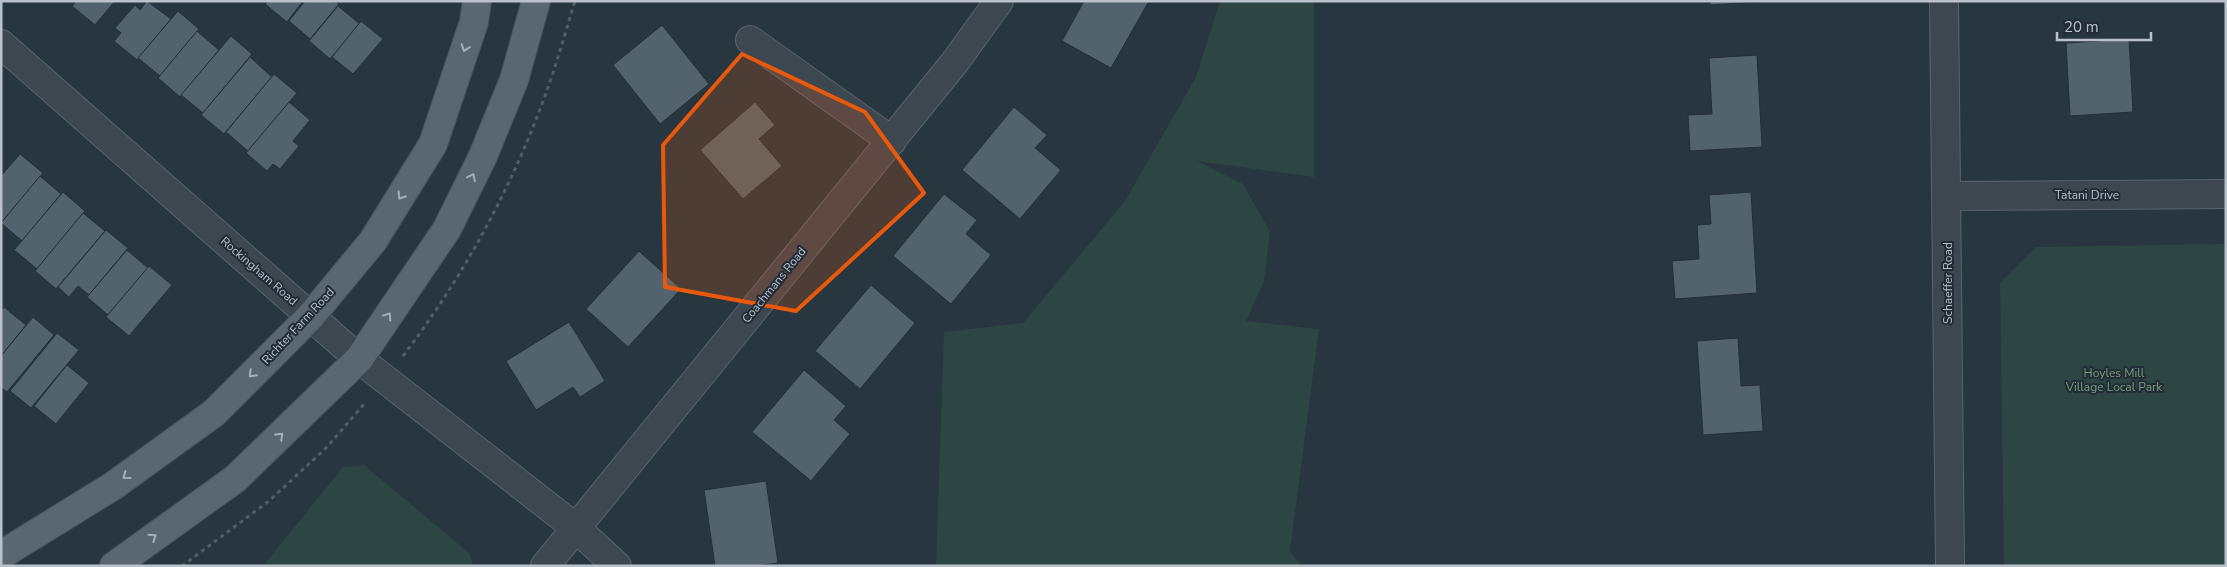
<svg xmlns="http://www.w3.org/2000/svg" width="2227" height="567" font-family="'Nunito Sans',sans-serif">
  <rect width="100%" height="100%" fill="#283640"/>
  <!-- green -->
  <g fill="#2d4543">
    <polygon points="1220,1 1314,1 1314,177 1197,161 1243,184 1270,232 1264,281 1246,321 1319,329 1290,551 1302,566 936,566 944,332 1023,323 1125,201 1196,77"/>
    <polygon points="2226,244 2226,566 2004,566 2000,283 2036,247"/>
    <polygon points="364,465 470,554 473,566 263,566 343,467"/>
  </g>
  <!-- building -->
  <g fill="#53636d" stroke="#232e38">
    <polygon points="76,1 115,1 95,25 72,6"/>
    <polygon points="147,1 171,19 137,60 114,41 121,33 115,28 135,5 140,10"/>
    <polygon points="268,1 303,1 287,22 265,4"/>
    <polygon points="305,1 336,1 339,4 310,39 289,21"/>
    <polygon points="1084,1 1149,1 1111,68 1062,41"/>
    <polygon points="1710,1 1760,1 1760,2 1710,5"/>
    <polygon points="338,6 360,24 330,59 309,41"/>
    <polygon points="178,11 199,29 160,76 138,58"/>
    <polygon points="361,21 383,39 353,74 332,57"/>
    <polygon points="662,25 709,84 660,124 613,65"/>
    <polygon points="197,31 219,50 180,97 158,78"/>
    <polygon points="231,36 252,54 203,113 181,95"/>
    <polygon points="2129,39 2133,112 2070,116 2066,43"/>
    <polygon points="1757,55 1762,147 1690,151 1688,115 1712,114 1709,58"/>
    <polygon points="250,57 272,77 224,134 201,115"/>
    <polygon points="274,74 297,93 248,151 226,132"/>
    <polygon points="289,102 310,120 293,141 299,146 280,169 273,164 267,171 246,153"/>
    <polygon points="755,102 775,125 759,139 782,166 743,199 700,150"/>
    <polygon points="1014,107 1047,135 1035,148 1061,170 1020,219 962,170"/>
    <polygon points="20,154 43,173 1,223 1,176"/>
    <polygon points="40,176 61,194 22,241 1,223"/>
    <polygon points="63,192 85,211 37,269 14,250"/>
    <polygon points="1751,192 1757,293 1675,299 1672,261 1699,259 1697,225 1711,224 1709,195"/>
    <polygon points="944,194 977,220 966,234 991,255 951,304 893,256"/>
    <polygon points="83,213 105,231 56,289 35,271"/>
    <polygon points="106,230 128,248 89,295 78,286 69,297 58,287"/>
    <polygon points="127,250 148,268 108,315 87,297"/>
    <polygon points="639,251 681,289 628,347 586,309"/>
    <polygon points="149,266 172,285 129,336 106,317"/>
    <polygon points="871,285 915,323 860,389 815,351"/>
    <polygon points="4,307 26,325 1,356 1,311"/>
    <polygon points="33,317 54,335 7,392 1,388 1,356"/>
    <polygon points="569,322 605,381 580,397 573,387 536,410 506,361"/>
    <polygon points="57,333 79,350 31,408 10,391"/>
    <polygon points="1738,338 1741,386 1760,385 1763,431 1703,435 1697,341"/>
    <polygon points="67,365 89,383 56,424 34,406"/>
    <polygon points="804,370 846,406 834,420 850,434 811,481 752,432"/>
    <polygon points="766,481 778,563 755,566 715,566 704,490"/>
  </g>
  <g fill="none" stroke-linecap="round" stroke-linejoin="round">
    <defs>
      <g id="minor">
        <polyline points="1944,1 1950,566"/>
        <polyline points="750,40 892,141"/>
        <polyline points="1,44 359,359 576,528 617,566"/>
        <polyline points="1947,196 2226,194"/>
        <polyline points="545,566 955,62 999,1"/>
      </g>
      <g id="major">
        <polyline points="1,555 113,486 214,413 310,317 373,241 433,144 474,22 477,1"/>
        <polyline points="114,566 235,479 359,359 447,229 483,156 514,80 536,1"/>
      </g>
    </defs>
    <!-- minor casing -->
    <use href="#minor" stroke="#5a656e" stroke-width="30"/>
    <!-- major casing -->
    <use href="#major" stroke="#49535d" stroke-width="30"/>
    <!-- path -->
    <g stroke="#4c6161" stroke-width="3" stroke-dasharray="4 4" stroke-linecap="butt">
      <path d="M403 356C458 284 504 202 537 117 552 80 563 40 575 1"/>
      <polyline points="182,566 269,501 326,448 366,402"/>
    </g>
    <!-- minor -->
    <use href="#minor" stroke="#3c4750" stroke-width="28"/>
    <!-- major -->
    <use href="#major" stroke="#5a6770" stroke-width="28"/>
  </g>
  <!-- one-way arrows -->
  <defs><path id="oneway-chevron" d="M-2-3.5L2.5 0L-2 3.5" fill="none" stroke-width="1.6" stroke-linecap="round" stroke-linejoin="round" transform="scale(1.25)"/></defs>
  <g stroke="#a6b0b8">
    <use href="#oneway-chevron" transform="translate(465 48) rotate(109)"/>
    <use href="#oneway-chevron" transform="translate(472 177) rotate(-64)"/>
    <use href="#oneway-chevron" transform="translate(401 196) rotate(122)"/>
    <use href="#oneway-chevron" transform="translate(388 316) rotate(-56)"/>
    <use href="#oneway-chevron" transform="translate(252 374) rotate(135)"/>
    <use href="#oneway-chevron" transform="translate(280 436) rotate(-44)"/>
    <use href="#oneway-chevron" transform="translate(126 476) rotate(144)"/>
    <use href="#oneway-chevron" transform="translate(153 537) rotate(-35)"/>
  </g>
  <!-- marked area -->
  <path fill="#e8590c" fill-opacity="0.2" stroke="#e8590c" stroke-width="4" stroke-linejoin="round" d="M742 54 865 112 924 193 796 311 665 287 663 145Z"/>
  <g text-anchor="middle" stroke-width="4" stroke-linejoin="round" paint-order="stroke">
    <!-- street labels -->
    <g font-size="12" fill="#b9c2ca" stroke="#212c36">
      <text x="2087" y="199">Tatani Drive</text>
      <text transform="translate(259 271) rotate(41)" y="4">Rockingham Road</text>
      <text transform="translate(1948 283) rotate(-90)" y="4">Schaeffer Road</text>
      <text transform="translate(774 285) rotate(-51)" y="4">Coachmans Road</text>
      <text transform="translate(298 326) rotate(-47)" y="4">Richter Farm Road</text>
    </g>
    <!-- park labels -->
    <g font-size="12" fill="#789f7b" stroke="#212c36">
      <text x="2114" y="377">Hoyles Mill<tspan x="2114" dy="14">Village Local Park</tspan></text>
    </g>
  </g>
  <!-- border -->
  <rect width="2227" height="567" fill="none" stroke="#b9c2ca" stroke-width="5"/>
  <!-- scale -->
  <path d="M2057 32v8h94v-8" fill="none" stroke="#b9c2ca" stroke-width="2.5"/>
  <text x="2064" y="32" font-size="15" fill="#b9c2ca" stroke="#212c36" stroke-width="4" paint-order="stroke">20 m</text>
</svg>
